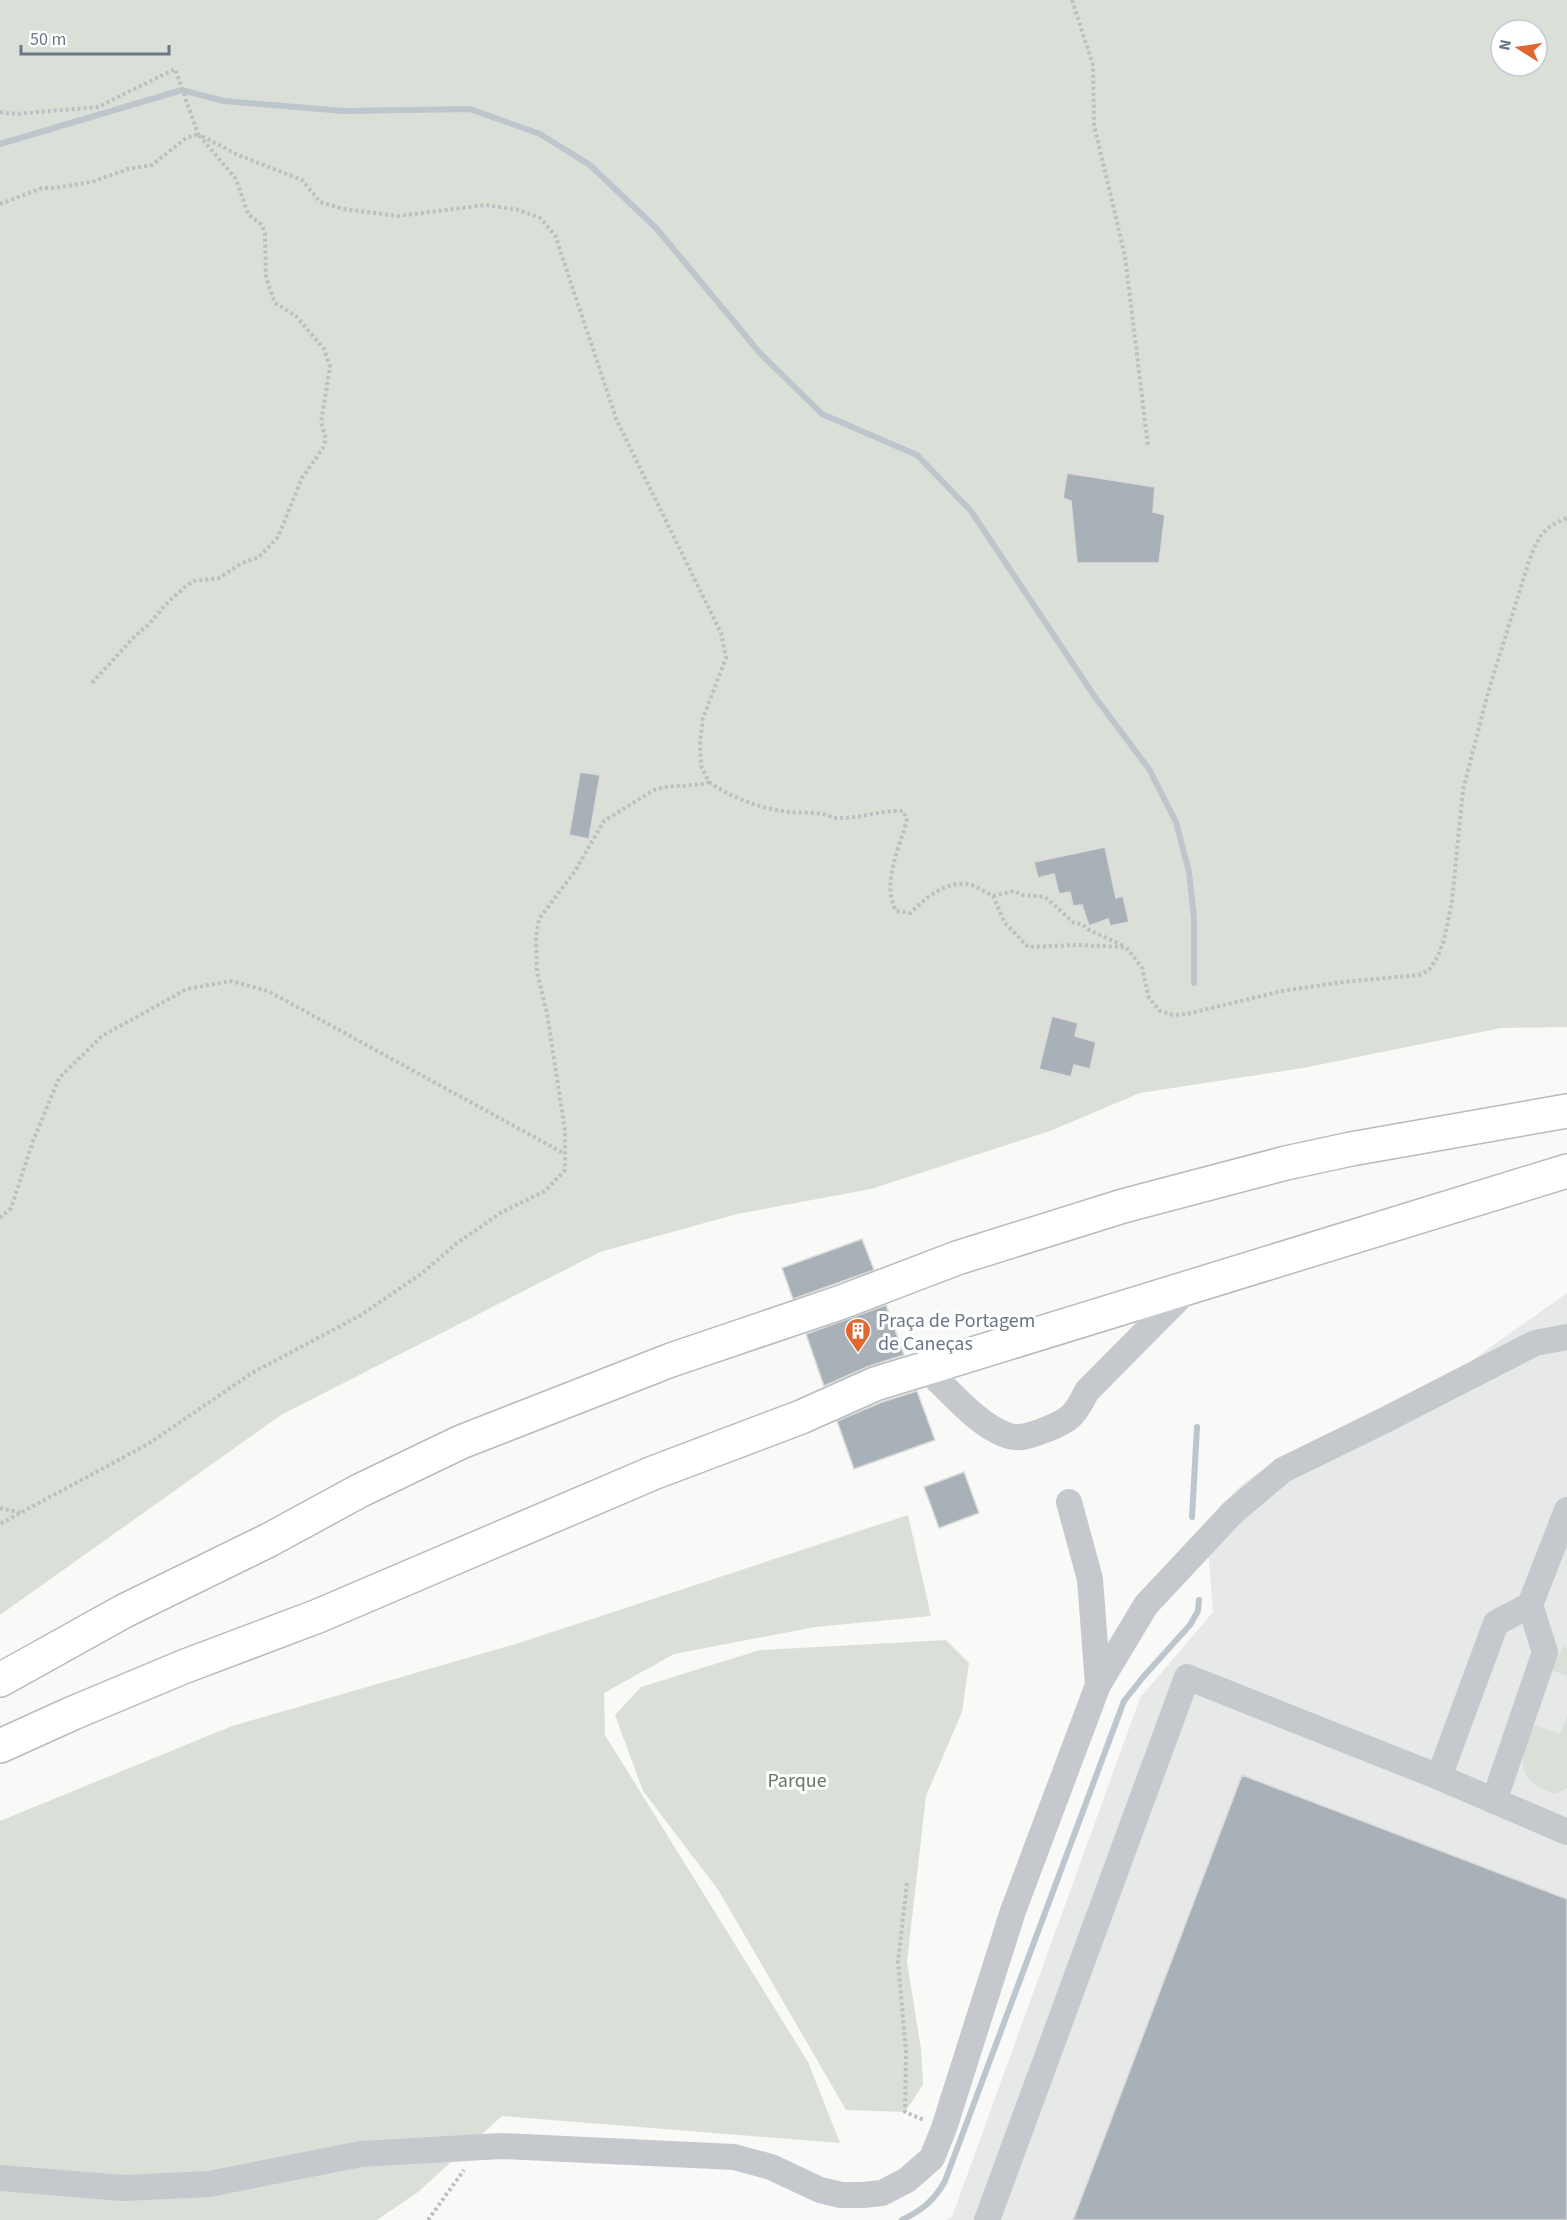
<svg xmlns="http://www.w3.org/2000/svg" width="1567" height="2220" font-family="'Source Sans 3',sans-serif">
  <rect width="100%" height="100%" fill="#f9f9f7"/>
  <!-- built -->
  <polygon fill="#e7e8e8" points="1567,1293 1567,2220 946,2220 952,2217 1140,1698 1213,1612 1206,1523 1240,1486 1276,1460 1440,1383"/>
  <!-- green -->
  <g fill="#dae0d8" fill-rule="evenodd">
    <path d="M0 0H1567V1027L1501 1028 1303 1068 1140 1093 1050 1131 871 1189 737 1214 600 1252 281 1415 0 1615ZM1501 30H1537V66H1501Z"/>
    <polygon points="908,1515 931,1616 815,1627 674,1654 604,1693 605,1735 808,2062 840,2143 502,2116 418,2192 377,2220 0,2220 0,1821 232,1726 519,1643"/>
    <polygon points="946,1640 969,1663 962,1712 926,1796 907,1962 921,2049 923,2085 905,2112 846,2110 719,1891 643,1791 615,1715 641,1687 760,1650"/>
    <polygon points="1564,1645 1567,1650 1567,1676 1551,1670"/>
    <path d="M1567 1715V1788L1555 1794C1512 1779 1521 1760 1532 1724L1560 1734Z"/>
  </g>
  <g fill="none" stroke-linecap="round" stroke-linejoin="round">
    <!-- stream -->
    <g stroke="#bdc6cc" stroke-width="6">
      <polyline points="0,144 182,90 224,101 344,111 470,109 540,134 590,165 657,229 759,352 822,414 917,455 971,511 1095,697 1149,769 1176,822 1189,872 1194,918 1194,983"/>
      <polyline points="1192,1517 1197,1427"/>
      <path d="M902 2220C922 2210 934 2201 945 2181L1124 1701 1144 1676 1190 1625 1198 1611 1199 1600"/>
    </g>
  </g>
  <!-- building -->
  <g fill="#a9b1b8" stroke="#dadbd9" stroke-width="1.5">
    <polygon points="1067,473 1155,487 1153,512 1165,515 1159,563 1077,563 1071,501 1063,498"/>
    <polygon points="580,772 600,775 589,839 569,835"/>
    <polygon points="1105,847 1116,898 1123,896 1129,922 1110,926 1108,919 1089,926 1082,905 1073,906 1070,892 1059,894 1054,874 1038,878 1034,862"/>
    <polygon points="1052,1016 1078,1023 1075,1036 1096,1042 1090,1069 1074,1065 1071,1077 1039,1069"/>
    <polygon points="862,1239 874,1270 793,1299 782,1268"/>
    <polygon points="886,1305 904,1355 867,1367 824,1386 806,1334"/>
    <polygon points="917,1391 935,1440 854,1469 837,1421 882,1402"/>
    <polygon points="964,1472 979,1513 939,1528 924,1487"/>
    <polygon points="1242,1775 1567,1899 1567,2220 1073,2220"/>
  </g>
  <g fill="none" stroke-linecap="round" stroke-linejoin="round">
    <defs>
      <g id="highway">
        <polyline points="0,1680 124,1611 269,1540 359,1491 461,1442 671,1360 839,1303 957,1258 1123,1206 1286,1163 1351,1149 1567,1111"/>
        <polyline points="0,1746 73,1713 183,1667 318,1616 653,1473 801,1417 875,1384 1567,1171"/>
      </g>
    </defs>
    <!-- highway casing -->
    <use href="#highway" stroke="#b8bbbe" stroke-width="36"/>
    <!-- path -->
    <g stroke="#bdbfc2" stroke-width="4" stroke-dasharray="3 3" stroke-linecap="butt">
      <polyline points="1072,0 1093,65 1094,125 1125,256 1148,446"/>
      <polyline points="0,112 15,114 98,107 175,69 198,134 238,155 302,180 320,202 343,209 398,216 486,205 519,210 540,218 555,235 617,421 721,633 726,658 703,718 700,742 701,766 709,782 704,784 665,787 654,790 604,821 575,871 539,919 536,936 537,972 547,1013 565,1131 565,1170 545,1191 502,1212 457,1243 421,1274 361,1315 252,1373 148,1444 0,1524"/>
      <polyline points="0,204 42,188 54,188 92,182 128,169 152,165 186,138 198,134 236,179 248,214 262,225 265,233 266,278 275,303 296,316 324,349 330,367 321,422 326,439 323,448 302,478 278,537 259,557 242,563 219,578 194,581 186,586 166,604 149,624 135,636 91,684"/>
      <path d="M709 782C732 798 761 809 790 812 800 813 811 812 822 814 828 815 833 819 840 818 861 818 882 810 903 811L907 819C900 848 881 883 896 911L910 913C926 898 943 882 967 884 975 885 985 892 993 896L1005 923 1028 947 1076 945 1126 947 1142 968 1149 998 1160 1011 1173 1015 1187 1014 1282 991 1343 982 1419 975 1429 970 1438 956 1444 940 1452 901 1463 790 1487 696 1529 561C1539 536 1542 528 1567 518"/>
      <polyline points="993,896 1014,891 1023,895 1045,897 1074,923 1082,924 1089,930 1124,946"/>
      <polyline points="0,1218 11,1208 33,1141 59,1078 102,1036 187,989 231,981 268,991 565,1154"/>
      <polyline points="0,1508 22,1513"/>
      <polyline points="907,1883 898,1962 906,2051 905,2112 924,2120"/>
      <polyline points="428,2220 464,2170"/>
    </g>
    <!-- minor -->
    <g stroke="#c5c8cc" stroke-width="26">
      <path d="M926 1369C949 1390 979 1427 1009 1436 1021 1440 1034 1434 1045 1430 1071 1420 1075 1415 1087 1391L1189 1288"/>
      <polyline points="1069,1502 1090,1579 1098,1685"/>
      <polyline points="1439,1777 1496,1623 1530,1605 1567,1510"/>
      <polyline points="1494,1801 1545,1652 1530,1605"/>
      <polyline points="0,2178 123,2188 209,2184 361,2154 501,2146 734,2157 771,2167 820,2190 841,2195 863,2195 882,2193 907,2180 932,2158 944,2128 1013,1911 1098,1685 1146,1605 1233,1512 1283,1470 1385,1420 1535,1343 1567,1337"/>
      <polyline points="987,2220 1187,1677 1439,1777 1567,1832"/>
    </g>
    <!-- highway -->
    <use href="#highway" stroke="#fff" stroke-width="33"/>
  </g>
  <!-- icons -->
  <defs>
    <symbol id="building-pin" viewBox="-11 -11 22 30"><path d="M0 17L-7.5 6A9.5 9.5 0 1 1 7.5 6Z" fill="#df6730" stroke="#fff"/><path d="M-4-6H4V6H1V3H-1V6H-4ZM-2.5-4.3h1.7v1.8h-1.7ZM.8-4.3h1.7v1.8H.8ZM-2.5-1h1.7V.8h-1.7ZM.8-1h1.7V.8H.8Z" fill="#fff"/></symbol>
  </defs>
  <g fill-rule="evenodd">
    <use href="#building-pin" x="843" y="1316" width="30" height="40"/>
  </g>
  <g text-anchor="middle" stroke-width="6" stroke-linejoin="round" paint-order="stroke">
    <!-- poi labels -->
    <g font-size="20" fill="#697787" stroke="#fff" text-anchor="start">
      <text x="878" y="1327">Praça de Portagem<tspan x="878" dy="23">de Caneças</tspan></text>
    </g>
    <!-- park labels -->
    <g font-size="20" fill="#667963" stroke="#fff">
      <text x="797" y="1787">Parque</text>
    </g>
  </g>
  <!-- north arrow -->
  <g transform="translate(1519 48) rotate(282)"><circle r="28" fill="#ffffff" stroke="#c3c9cf" stroke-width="1.5"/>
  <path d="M0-4.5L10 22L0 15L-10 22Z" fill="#df6730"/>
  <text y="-9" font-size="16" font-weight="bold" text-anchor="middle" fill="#697787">N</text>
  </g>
  <!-- scale -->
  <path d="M21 45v9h148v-9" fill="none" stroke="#697787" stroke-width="3"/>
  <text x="30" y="45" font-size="18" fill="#697787" stroke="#ffffff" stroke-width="4.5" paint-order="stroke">50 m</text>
</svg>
